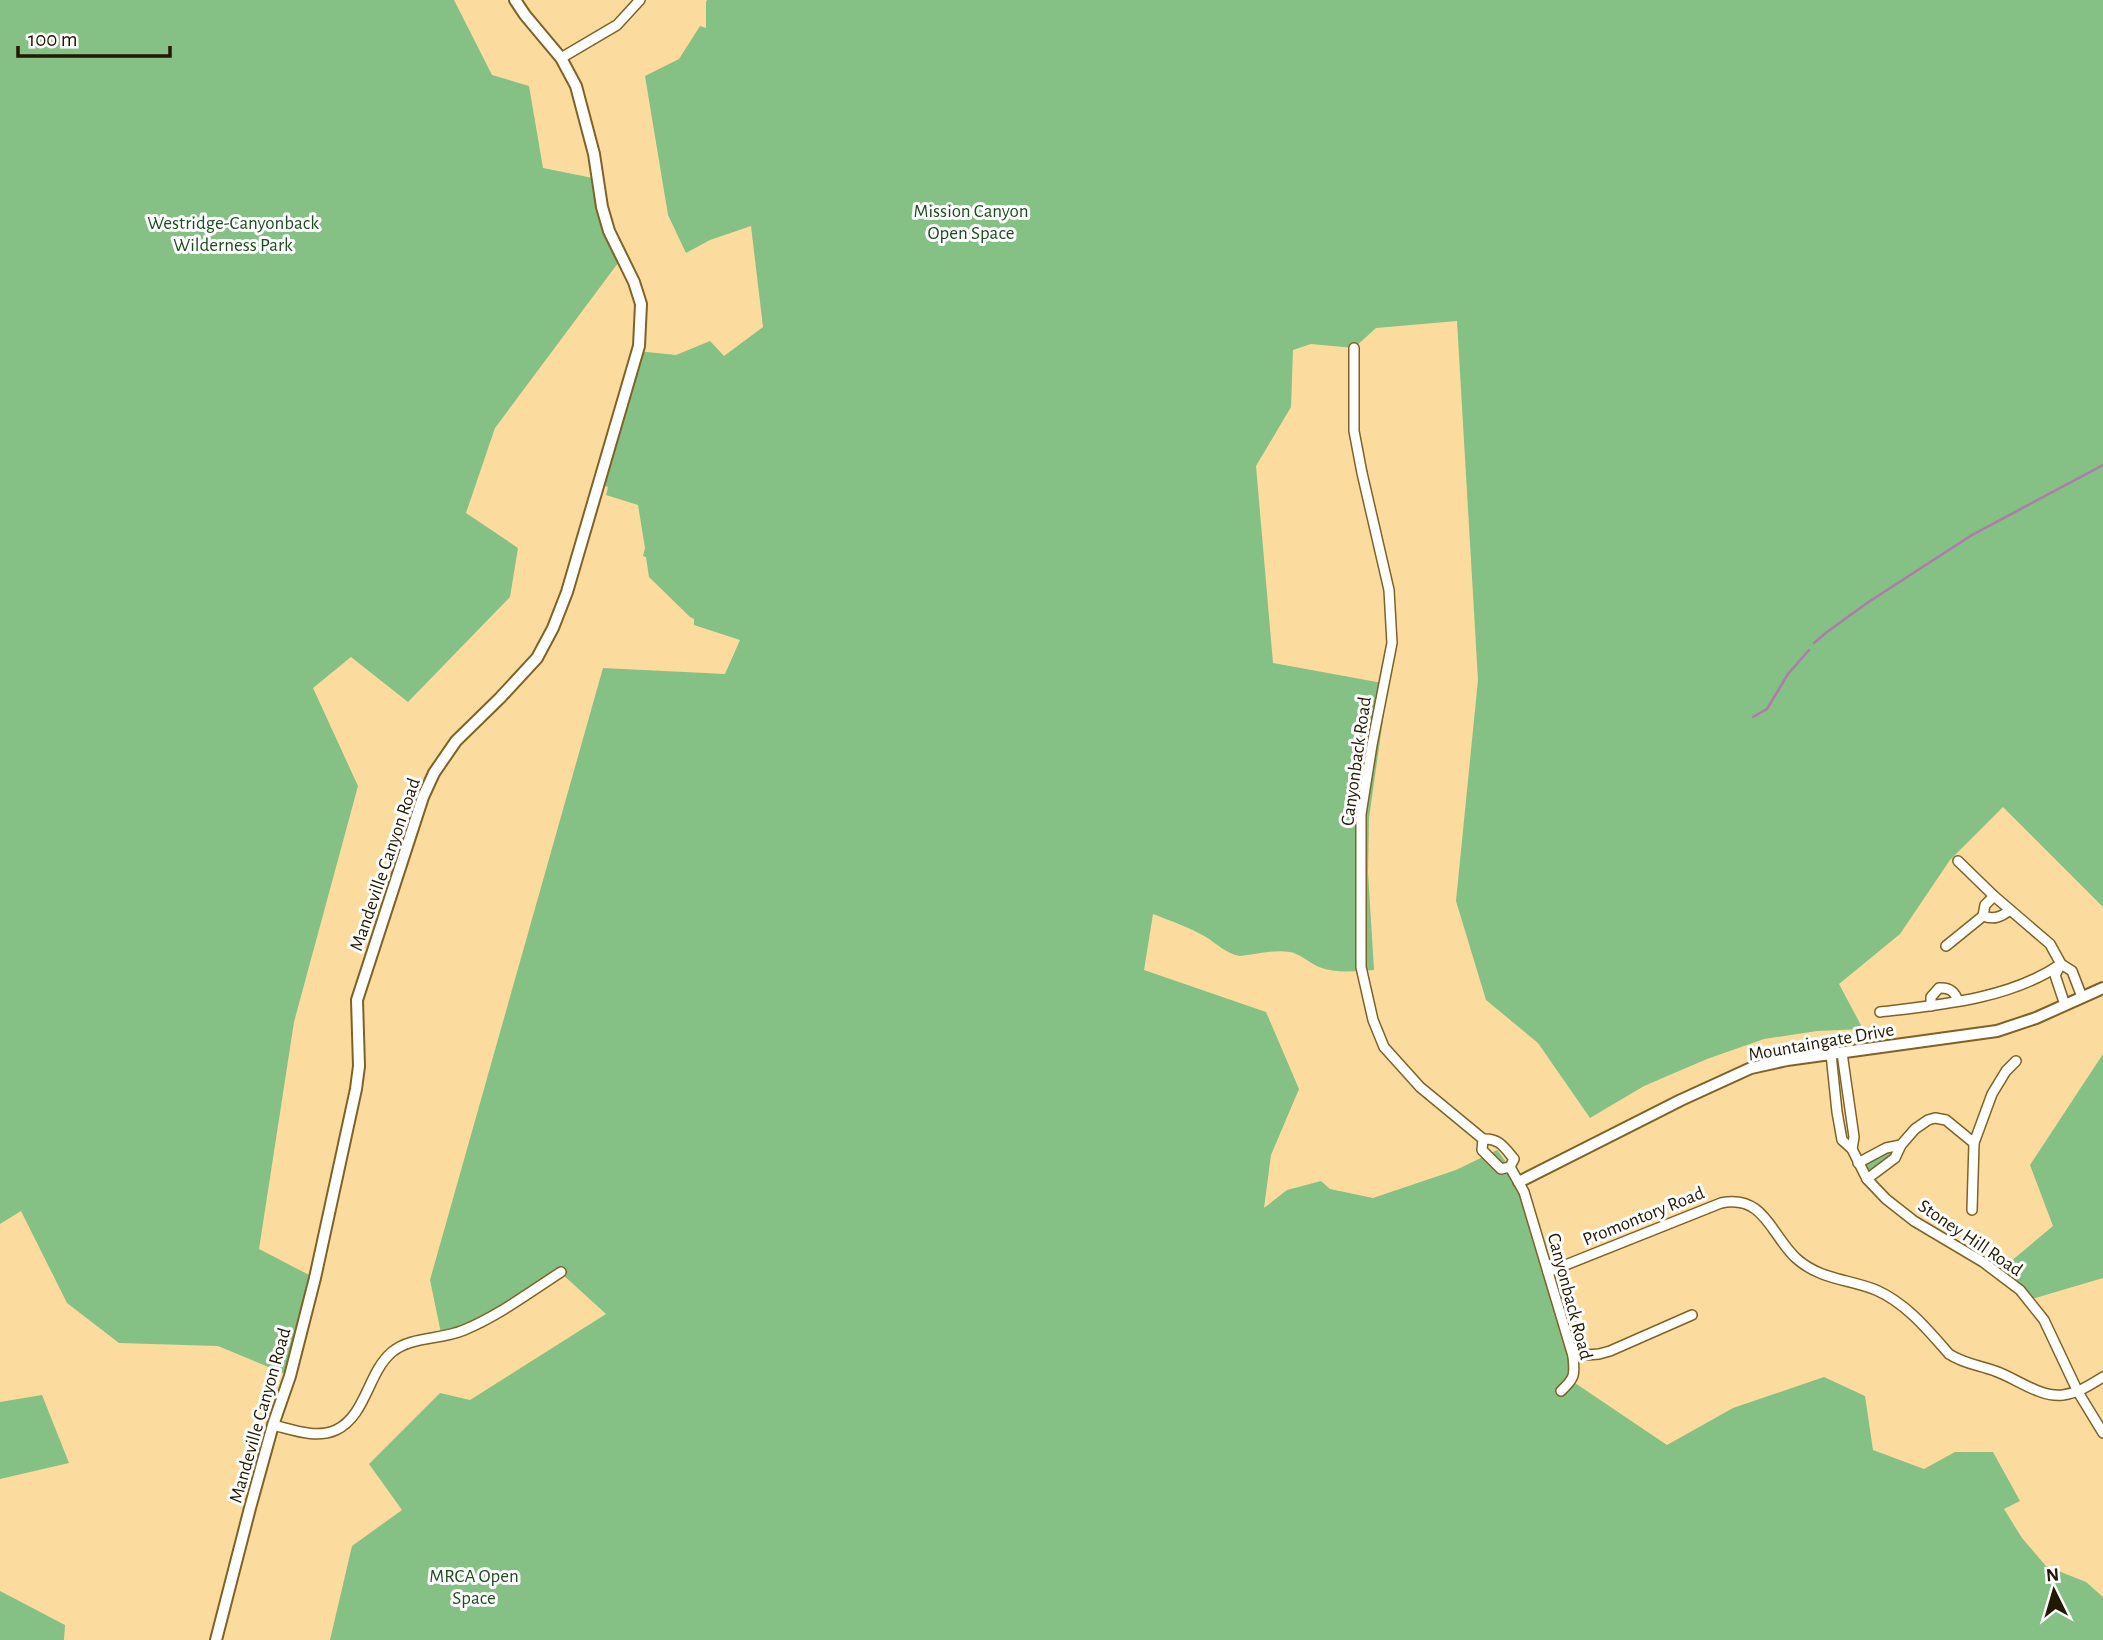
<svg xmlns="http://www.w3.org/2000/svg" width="2103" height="1640" font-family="'Alegreya Sans',sans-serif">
  <rect width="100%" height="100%" fill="#fbdc9e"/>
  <!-- green -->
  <g fill="#85c084">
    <polygon points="0,0 454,0 492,75 529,86 543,168 598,179 621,259 495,428 466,513 518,548 510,597 408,702 351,657 313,688 358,786 294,1022 259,1249 315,1278 290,1376 218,1346 119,1343 67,1303 21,1211 0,1224"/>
    <path d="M707 0H2103V907L2003 807 1950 860 1900 934 1839 984 1863 1029 1817 1031 1764 1039 1707 1059 1644 1086 1590 1118 1538 1043 1486 1000 1456 901 1478 680 1457 321 1376 328 1354 348 1311 344 1293 350 1291 407 1256 466 1273 663 1388 684 1369 818 1368 872 1374 970C1355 971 1337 974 1319 967 1309 963 1301 954 1290 952 1274 949 1256 955 1240 956 1227 954 1217 944 1206 937 1189 927 1171 921 1153 914L1144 970 1266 1012 1299 1089 1271 1155 1264 1208 1287 1190 1321 1181 1330 1189 1373 1198 1456 1170 1497 1150 1515 1174 1573 1356 1572 1381 1667 1445 1733 1408 1824 1377 1865 1396 1873 1450 1924 1469 1955 1452H1993L2020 1501 2004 1509 2022 1538 2046 1566 2086 1582 2103 1597V1640H330L352 1546 402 1510 369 1464 440 1393 470 1400 606 1314 561 1273 476 1325 442 1338 430 1280 603 668 725 674 740 640 694 625V619L690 617 649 577 646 557 643 556 645 548 638 505 606 495 608 487 598 483 637 351 676 355 710 341 724 356 763 327 751 226 710 240 686 253 668 215 645 76 679 59 700 26 706 28V2Z"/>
    <polygon points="2103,1054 2103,1278 2029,1300 1998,1272 2053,1226 2030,1165"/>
    <polygon points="1901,1145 1895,1158 1867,1179 1858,1163"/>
    <polygon points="42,1395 69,1463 0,1479 0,1402"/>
    <polygon points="0,1591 65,1625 64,1640 0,1640"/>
  </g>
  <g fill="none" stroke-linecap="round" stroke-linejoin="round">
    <!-- stream -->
    <g stroke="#b07baa" stroke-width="2.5">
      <polyline points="1814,643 1827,632 1867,603 1972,535 2103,465"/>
      <polyline points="1753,717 1767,709 1788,674 1809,650"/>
    </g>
    <defs>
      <g id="minor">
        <polyline points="561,58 617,25 640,0"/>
        <path d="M1354 348V431L1362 473 1389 590 1392 643 1372 745 1361 814V967L1373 1020 1384 1047 1420 1087 1483 1139C1499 1138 1504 1147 1514 1159L1510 1167 1501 1169 1482 1150 1483 1139"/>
        <polyline points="1958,861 1994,896 2050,944 2061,964 2072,971 2082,997"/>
        <polyline points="1983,916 1985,905 1994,896"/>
        <path d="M1946 946 1983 916C1994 920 2001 917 2010 910"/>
        <polyline points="2060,966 2055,975 2065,1005"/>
        <path d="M1931 1006V997L1939 988C1950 987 1955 992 1958 1001"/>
        <path d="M1880 1012C1940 1005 2010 999 2061 964"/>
        <polyline points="1842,1053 1854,1137 1852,1149"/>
        <polyline points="1831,1054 1837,1112 1842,1140 1852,1149 1867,1179 1886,1199 1914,1221 1983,1262 2020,1290 2044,1320 2078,1392 2103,1433"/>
        <polyline points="1858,1163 1886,1148 1901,1145"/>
        <path d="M1510 1167 1524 1192 1573 1356C1575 1375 1575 1378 1561 1391"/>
        <polyline points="1867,1179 1895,1158 1901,1145 1915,1129 1928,1120 1935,1118 1946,1120 1974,1143"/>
        <polyline points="1972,1210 1974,1143 1992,1094 2006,1071 2016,1061"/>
        <path d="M1548 1272 1721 1203C1765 1194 1771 1236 1797 1259 1821 1280 1849 1279 1876 1290 1906 1303 1928 1330 1949 1354 1964 1364 1979 1365 1995 1371 2016 1378 2040 1398 2063 1395 2078 1393 2090 1385 2103 1377"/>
        <polyline points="1573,1356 1599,1354 1610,1351 1692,1315"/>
        <path d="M273 1425C294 1430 316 1439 336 1430 366 1416 368 1372 392 1352 411 1336 441 1340 464 1330 498 1316 530 1292 561 1272"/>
      </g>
      <g id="tertiary">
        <polyline points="1519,1182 1681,1100 1751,1068 1787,1060 1997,1031 2036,1018 2103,988"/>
        <polyline points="216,1640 250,1508 273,1425 290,1376 315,1278 356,1089 359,1066 357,1000 423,797 434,773 456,741 500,698 537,658 553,628 567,592 639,346 641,304 634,282 609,231 602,207 594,154 576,86 561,58 525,15 515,0"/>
      </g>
    </defs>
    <!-- minor casing -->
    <use href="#minor" stroke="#7e6226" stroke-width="12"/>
    <!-- tertiary casing -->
    <use href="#tertiary" stroke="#7e6226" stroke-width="14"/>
    <!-- minor -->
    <use href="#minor" stroke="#fff" stroke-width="9"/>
    <!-- tertiary -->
    <use href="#tertiary" stroke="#fff" stroke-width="10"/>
  </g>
  <g text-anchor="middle" stroke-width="6" stroke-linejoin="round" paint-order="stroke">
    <!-- park labels -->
    <g font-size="19" fill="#1b4e1d" stroke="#fff">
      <text x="971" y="217">Mission Canyon<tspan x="971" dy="22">Open Space</tspan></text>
      <text x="233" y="229">Westridge-Canyonback<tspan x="233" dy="22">Wilderness Park</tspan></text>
      <text x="474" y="1582">MRCA Open<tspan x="474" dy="22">Space</tspan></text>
    </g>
    <!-- street labels -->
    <g font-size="19" fill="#231801" stroke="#fff">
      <text transform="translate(1355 761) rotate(-82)" y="7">Canyonback Road</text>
      <text transform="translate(384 864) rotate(-71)" y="7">Mandeville Canyon Road</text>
      <text transform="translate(1821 1041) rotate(-10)" y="7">Mountaingate Drive</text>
      <text transform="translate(1643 1215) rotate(-22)" y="7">Promontory Road</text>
      <text transform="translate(1971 1237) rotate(34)" y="7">Stoney Hill Road</text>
      <text transform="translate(1571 1296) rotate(75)" y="7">Canyonback Road</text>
      <text transform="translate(259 1415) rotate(-74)" y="7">Mandeville Canyon Road</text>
    </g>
  </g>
  <!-- north arrow -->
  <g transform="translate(2054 1591) rotate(355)" stroke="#ffffff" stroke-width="5" paint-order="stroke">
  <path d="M0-5L12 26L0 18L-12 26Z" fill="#231801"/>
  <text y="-10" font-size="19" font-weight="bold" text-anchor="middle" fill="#231801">N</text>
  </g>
  <!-- scale -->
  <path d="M18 46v10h152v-10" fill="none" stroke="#231801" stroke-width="3.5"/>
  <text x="28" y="46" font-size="21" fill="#231801" stroke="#ffffff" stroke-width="5" paint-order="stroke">100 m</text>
</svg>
